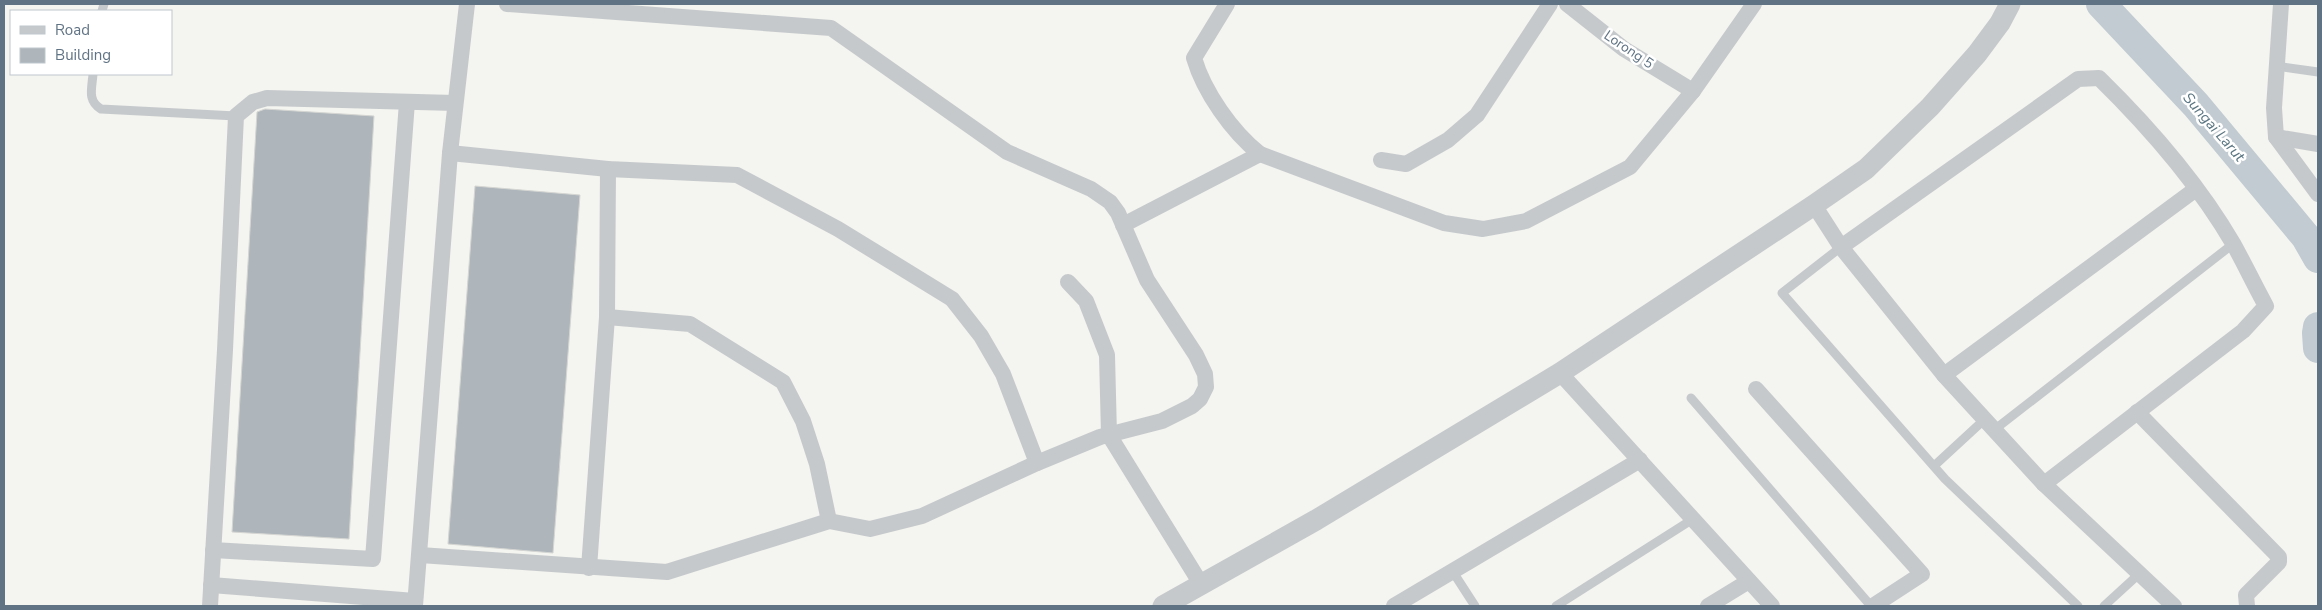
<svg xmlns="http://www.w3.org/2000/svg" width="2322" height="610" font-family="'Nunito Sans',sans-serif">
  <rect width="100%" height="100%" fill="#f4f5f0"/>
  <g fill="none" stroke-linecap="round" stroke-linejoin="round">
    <!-- river -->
    <g stroke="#c1cbd1" stroke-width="30">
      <polyline points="2101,4 2196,105 2306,237 2318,258"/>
      <polyline points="2318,327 2317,333 2318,348"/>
    </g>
  </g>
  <!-- building -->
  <g fill="#aeb6bb" stroke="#d5d6d3">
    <polygon points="265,109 374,116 349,539 232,532 257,112"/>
    <polygon points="475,186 580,195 553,553 448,544"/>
  </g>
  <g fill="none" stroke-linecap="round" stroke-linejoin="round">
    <!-- service -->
    <g stroke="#c6c9cc" stroke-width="9">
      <polyline points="102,11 104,4"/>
      <polyline points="2276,66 2318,72"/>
      <path d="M93 74C92 88 87 101 101 109L236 116"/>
      <polyline points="1841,247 1782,293 1945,479 2078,606"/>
      <polyline points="1691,398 1871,606"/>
      <polyline points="1994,430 2233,244"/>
      <polyline points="1934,466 1985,419"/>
      <polyline points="1453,572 1475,606"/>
      <polyline points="1556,606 1693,519"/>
      <polyline points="2104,606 2139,574"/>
    </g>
    <!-- minor -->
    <g stroke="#c6c9cc" stroke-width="16">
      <path d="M1227 4 1194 58C1204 92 1232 132 1260 154L1444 223 1483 229 1526 221 1630 167 1693 91 1754 4"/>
      <polyline points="1567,4 1624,49 1693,91"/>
      <polyline points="2281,4 2274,108 2276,137 2318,194"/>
      <polyline points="2276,137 2318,144"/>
      <polyline points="450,153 608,169 737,175 838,229 952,299 981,336 1003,374 1037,463"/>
      <polyline points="1381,160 1406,164 1448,140 1477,115 1550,4"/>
      <polyline points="1814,205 1841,247 1944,375 2044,484 2174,606"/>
      <polyline points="1123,225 1260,154"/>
      <path d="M1841 247 2078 79 2099 78C2149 127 2198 183 2234 245 2245 265 2255 286 2266 306L2243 331 2044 484"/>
      <polyline points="1068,282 1086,301 1107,355 1109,435 1201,584"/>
      <polyline points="607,317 690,324 783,382 803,421 817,464 829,521"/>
      <polyline points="1560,373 1772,606"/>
      <polyline points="1944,375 2196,189"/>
      <polyline points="1756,389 1922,574 1873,606"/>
      <polyline points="2137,412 2279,557 2279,562 2246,595 2247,606"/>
      <polyline points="213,550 373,559 407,102"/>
      <polyline points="420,555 667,572 829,521 870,529 922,516 1037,463 1100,437 1162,421 1192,406 1200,399 1206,387 1205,374 1196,355 1147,280 1118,213 1110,202 1091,189 1007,152 831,28 507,4"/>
      <polyline points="589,568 607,317 608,169"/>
      <polyline points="211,585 415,601"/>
      <polyline points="210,606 225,350 236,116 253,102 267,98 455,103"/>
      <polyline points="415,606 450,153 467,4"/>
      <polyline points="1394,606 1640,460"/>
      <polyline points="1708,606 1749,581"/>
    </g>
    <!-- tertiary -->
    <polyline stroke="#c6c9cc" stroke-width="21" points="1163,606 1316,520 1560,373 1814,205 1866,169 1930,107 1977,54 2000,23 2010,4"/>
  </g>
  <g text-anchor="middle" stroke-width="5" stroke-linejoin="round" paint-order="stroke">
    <!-- street labels -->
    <g font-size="14" fill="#607384" stroke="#fff">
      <text transform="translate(1629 49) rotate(34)" y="5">Lorong 5</text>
    </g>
    <!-- water labels -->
    <g font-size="15" font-style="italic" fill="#5b7682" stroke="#fff">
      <text transform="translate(2214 127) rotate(49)" y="5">Sungai Larut</text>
    </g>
  </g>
  <!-- border -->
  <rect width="2322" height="610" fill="none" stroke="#607384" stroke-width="10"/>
  <!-- legend -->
  <rect x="10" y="10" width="162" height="65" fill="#ffffff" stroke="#bfc7ce"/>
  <rect x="20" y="26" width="25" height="8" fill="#c6c9cc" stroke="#bfc7ce"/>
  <text x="55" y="35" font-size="15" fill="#607384">Road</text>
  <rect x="20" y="48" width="25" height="15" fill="#aeb6bb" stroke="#bfc7ce"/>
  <text x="55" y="60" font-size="15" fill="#607384">Building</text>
</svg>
